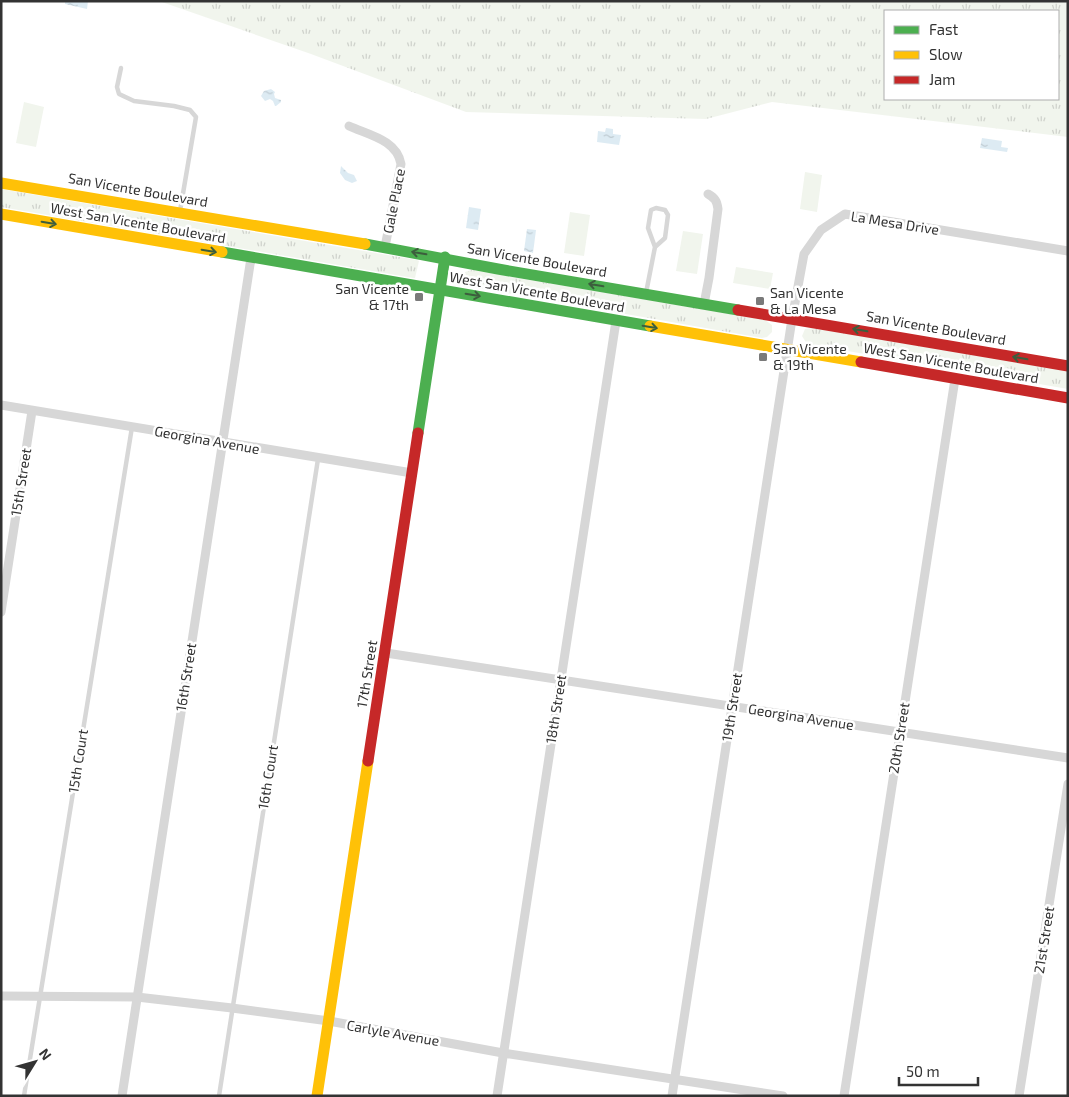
<svg xmlns="http://www.w3.org/2000/svg" width="1069" height="1097" font-family="'Exo 2',sans-serif">
  <defs>
    <pattern id="grass-tufts" width="24" height="20" patternUnits="userSpaceOnUse" patternTransform="scale(1.25)"><rect width="24" height="20" fill="#f1f5ed"/><path d="M3 7l-1-3M5 7V3M7 7l1-3M15 17l-1-3M17 17v-4M19 17l1-3" fill="none" stroke="#cfd2cc"/></pattern>
    <pattern id="water-ripples" width="26" height="14" patternUnits="userSpaceOnUse" patternTransform="scale(1.25)"><rect width="26" height="14" fill="#ddebf3"/><path d="M2 4q2-2 4 0t4 0M15 11q2-2 4 0t4 0" fill="none" stroke="#becad1"/></pattern>
  </defs>
  <rect width="100%" height="100%" fill="#fff"/>
  <!-- grass -->
  <g fill="url(#grass-tufts)" fill-rule="evenodd">
    <path d="M159 1H1068V137L772 102 706 119 466 112 311 54ZM885 11H1058V99H885Z"/>
    <polygon points="1,189 417,260 419,261 415,278 413,278 1,207"/>
    <polygon points="472,270 765,320 772,325 772,332 767,337 762,338 472,287 464,283 462,277 465,272"/>
    <polygon points="812,328 1068,371 1068,389 807,344 802,336 805,329"/>
  </g>
  <!-- park -->
  <g fill="#f1f5ed">
    <polygon points="24,102 44,107 36,147 16,143"/>
    <polygon points="805,172 822,175 817,212 800,209"/>
    <polygon points="570,212 590,215 584,256 564,253"/>
    <polygon points="683,231 703,234 697,274 676,271"/>
    <polygon points="736,267 773,273 770,289 733,283"/>
  </g>
  <!-- water -->
  <g fill="url(#water-ripples)">
    <polygon points="65,1 88,1 87,9 65,4"/>
    <polygon points="271,89 275,92 274,94 275,98 281,100 281,102 276,106 275,106 273,101 270,99 265,101 261,96 264,91"/>
    <polygon points="606,128 613,129 613,134 621,135 619,145 597,142 598,131 605,132"/>
    <polygon points="982,138 1002,141 1001,147 1008,148 1007,152 980,148"/>
    <polygon points="341,166 348,173 354,175 357,181 352,183 345,180 340,173"/>
    <polygon points="469,207 481,209 478,230 466,228"/>
    <polygon points="527,229 536,230 533,253 524,251"/>
  </g>
  <g fill="none" stroke-linecap="round" stroke-linejoin="round">
    <!-- lane -->
    <g stroke="#d7d7d7" stroke-width="4.5">
      <polyline points="121,68 117,87 119,94 134,101 174,106 190,110 196,117 180,211"/>
      <polyline points="646,293 655,247 648,228 651,210 656,208 665,210 668,215 665,238 655,247"/>
      <polyline points="24,1096 132,427"/>
      <polyline points="219,1096 318,459"/>
    </g>
    <!-- street -->
    <g stroke="#d7d7d7" stroke-width="9">
      <path d="M349 126C369 135 397 140 401 164L385 247"/>
      <path d="M704 304 709 278 718 209C717 201 715 198 708 194"/>
      <polyline points="1,405 412,473"/>
      <polyline points="1,612 32,411"/>
      <polyline points="386,653 1068,758"/>
      <polyline points="1,996 137,997 232,1008 329,1021 503,1053 783,1096"/>
      <polyline points="122,1096 251,258"/>
      <polyline points="497,1096 616,321"/>
      <polyline points="672,1096 792,319 804,254 821,230 845,214 1068,251"/>
      <polyline points="844,1096 955,379"/>
      <polyline points="1019,1096 1068,784"/>
    </g>
    <!-- fast -->
    <g stroke="#4caf50" stroke-width="11">
      <polyline points="365,244 498,269 738,310"/>
      <polyline points="222,252 650,326"/>
      <polyline points="418,433 445,257"/>
    </g>
    <!-- slow -->
    <g stroke="#ffc107" stroke-width="11">
      <polyline points="1,183 365,244"/>
      <polyline points="1,214 222,252"/>
      <polyline points="650,326 861,362"/>
      <polyline points="317,1096 368,761"/>
    </g>
    <!-- jam -->
    <g stroke="#c62828" stroke-width="11">
      <polyline points="738,310 1068,366"/>
      <polyline points="861,362 1068,398"/>
      <polyline points="368,761 418,433"/>
    </g>
  </g>
  <!-- one-way arrows -->
  <defs><path id="oneway-shaft" d="M-6 0H5M1.5-3L5.5 0L1.5 3" fill="none" stroke-width="1.6" stroke-linecap="round" stroke-linejoin="round" transform="scale(1.25)"/></defs>
  <g stroke="#3c5e3d">
    <use href="#oneway-shaft" transform="translate(49 223) rotate(10)"/>
    <use href="#oneway-shaft" transform="translate(209 251) rotate(10)"/>
    <use href="#oneway-shaft" transform="translate(419 253) rotate(-170)"/>
    <use href="#oneway-shaft" transform="translate(596 285) rotate(-170)"/>
    <use href="#oneway-shaft" transform="translate(473 295) rotate(10)"/>
    <use href="#oneway-shaft" transform="translate(650 327) rotate(10)"/>
    <use href="#oneway-shaft" transform="translate(860 330) rotate(-170)"/>
    <use href="#oneway-shaft" transform="translate(1020 358) rotate(-170)"/>
  </g>
  <!-- markers -->
  <g fill="#7a7a7a" stroke="#fff" stroke-width="2">
    <rect x="414" y="292" width="10" height="10" rx="2.5"/>
    <rect x="755" y="296" width="10" height="10" rx="2.5"/>
    <rect x="758" y="352" width="10" height="10" rx="2.5"/>
  </g>
  <g text-anchor="middle" stroke-width="5" stroke-linejoin="round" paint-order="stroke">
    <!-- street labels -->
    <g font-size="14" fill="#333" stroke="#fff">
      <text transform="translate(138 190) rotate(10)" y="5">San Vicente Boulevard</text>
      <text transform="translate(394 201) rotate(-79)" y="5">Gale Place</text>
      <text transform="translate(138 223) rotate(10)" y="5">West San Vicente Boulevard</text>
      <text transform="translate(895 223) rotate(9)" y="5">La Mesa Drive</text>
      <text transform="translate(537 260) rotate(10)" y="5">San Vicente Boulevard</text>
      <text transform="translate(537 292) rotate(10)" y="5">West San Vicente Boulevard</text>
      <text transform="translate(936 328) rotate(10)" y="5">San Vicente Boulevard</text>
      <text transform="translate(951 363) rotate(10)" y="5">West San Vicente Boulevard</text>
      <text transform="translate(207 440) rotate(10)" y="5">Georgina Avenue</text>
      <text transform="translate(21 482) rotate(-81)" y="5">15th Street</text>
      <text transform="translate(367 674) rotate(-81)" y="5">17th Street</text>
      <text transform="translate(186 677) rotate(-81)" y="5">16th Street</text>
      <text transform="translate(732 707) rotate(-81)" y="5">19th Street</text>
      <text transform="translate(556 709) rotate(-81)" y="5">18th Street</text>
      <text transform="translate(801 717) rotate(9)" y="5">Georgina Avenue</text>
      <text transform="translate(899 738) rotate(-81)" y="5">20th Street</text>
      <text transform="translate(78 761) rotate(-81)" y="5">15th Court</text>
      <text transform="translate(268 777) rotate(-81)" y="5">16th Court</text>
      <text transform="translate(1044 940) rotate(-81)" y="5">21st Street</text>
      <text transform="translate(393 1033) rotate(10)" y="5">Carlyle Avenue</text>
    </g>
    <!-- poi labels -->
    <g font-size="14" fill="#333" stroke="#fff" text-anchor="start">
      <text x="409" y="294" text-anchor="end">San Vicente<tspan x="409" dy="16">&amp; 17th</tspan></text>
      <text x="770" y="298">San Vicente<tspan x="770" dy="16">&amp; La Mesa</tspan></text>
      <text x="773" y="354">San Vicente<tspan x="773" dy="16">&amp; 19th</tspan></text>
    </g>
  </g>
  <!-- border -->
  <rect width="1069" height="1097" fill="none" stroke="#333333" stroke-width="5"/>
  <!-- legend -->
  <rect x="884" y="10" width="175" height="90" fill="#ffffff" stroke="#adadad"/>
  <rect x="894" y="26" width="25" height="8" fill="#4caf50" stroke="#adadad"/>
  <text x="929" y="35" font-size="15" fill="#333333">Fast</text>
  <rect x="894" y="51" width="25" height="8" fill="#ffc107" stroke="#adadad"/>
  <text x="929" y="60" font-size="15" fill="#333333">Slow</text>
  <rect x="894" y="76" width="25" height="8" fill="#c62828" stroke="#adadad"/>
  <text x="929" y="85" font-size="15" fill="#333333">Jam</text>
  <!-- north arrow -->
  <g transform="translate(35 1062) rotate(53)" stroke="#ffffff" stroke-width="4" paint-order="stroke">
  <path d="M0-4L9 19L0 12L-9 19Z" fill="#333333"/>
  <text y="-8" font-size="14" font-weight="bold" text-anchor="middle" fill="#333333">N</text>
  </g>
  <!-- scale -->
  <path d="M899 1077v8h79v-8" fill="none" stroke="#333333" stroke-width="2.5"/>
  <text x="906" y="1077" font-size="15" fill="#333333" stroke="#ffffff" stroke-width="4" paint-order="stroke">50 m</text>
</svg>
